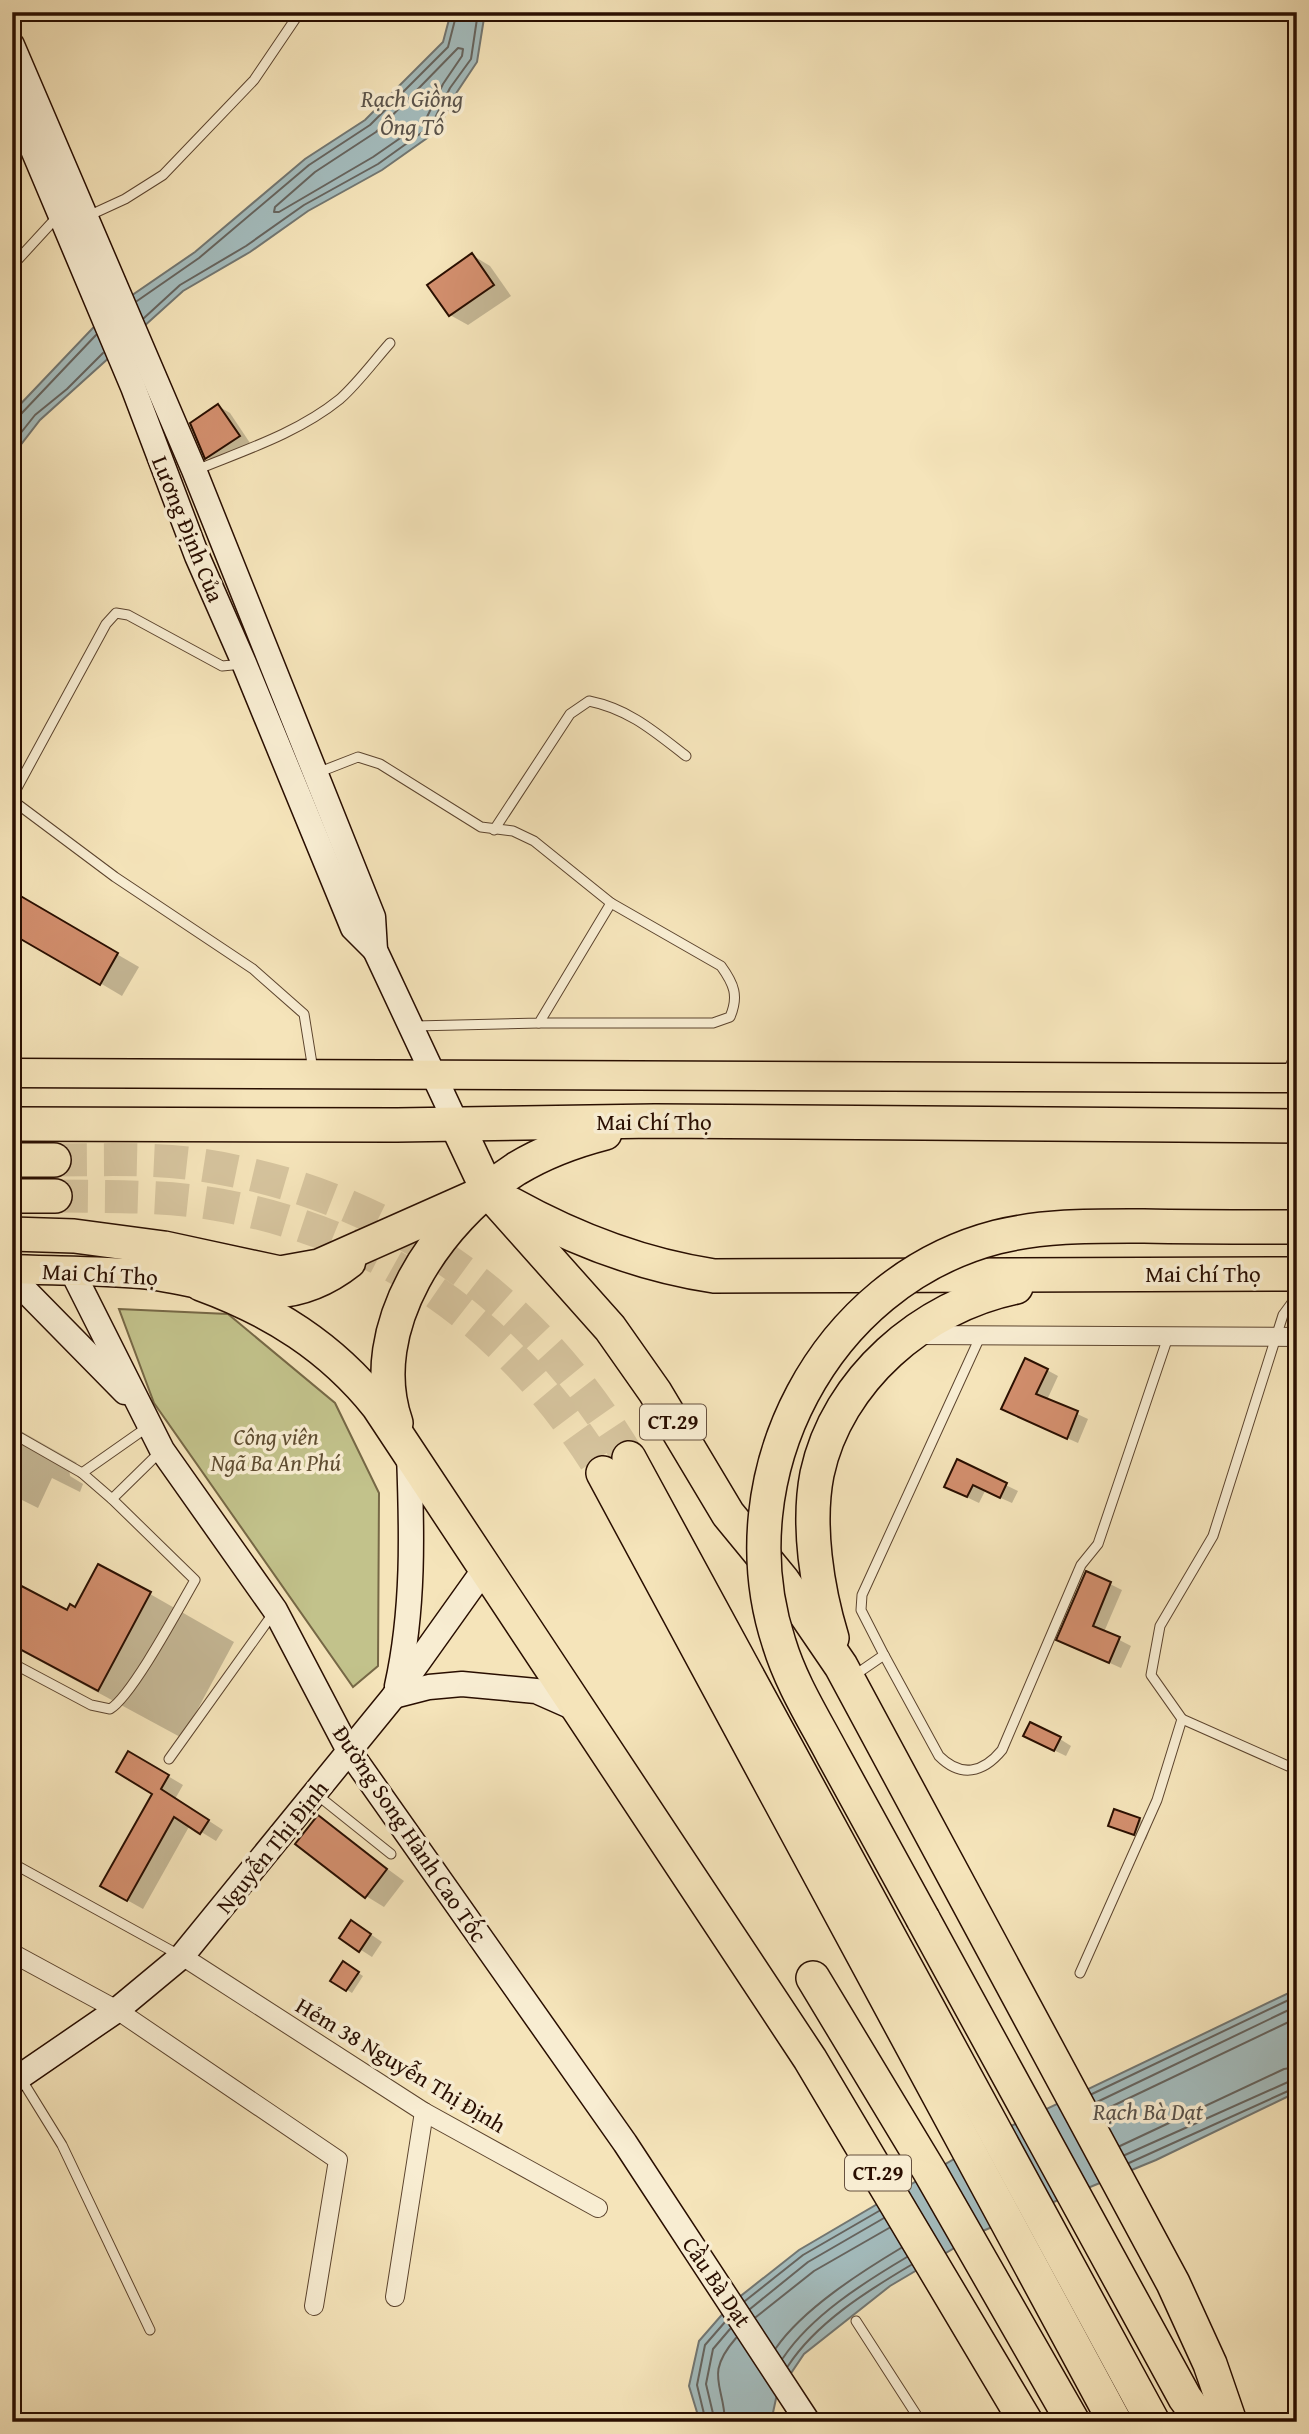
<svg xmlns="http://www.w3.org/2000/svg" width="1309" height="2434" font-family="'Gentium Book Plus',serif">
  <rect width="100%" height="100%" fill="#f5e4ba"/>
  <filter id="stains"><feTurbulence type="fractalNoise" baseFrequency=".00286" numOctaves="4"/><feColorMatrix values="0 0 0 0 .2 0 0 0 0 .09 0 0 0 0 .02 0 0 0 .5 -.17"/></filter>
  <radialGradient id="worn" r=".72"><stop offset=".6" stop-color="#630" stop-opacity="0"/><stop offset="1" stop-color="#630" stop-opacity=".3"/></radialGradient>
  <!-- green -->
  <polygon fill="#c2c28b" stroke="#766846" stroke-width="2" points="119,1309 228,1314 335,1403 379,1493 378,1666 353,1687 154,1403"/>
  <!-- water -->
  <g fill="#a3bbbc" stroke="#727671" stroke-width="2">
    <polygon points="451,12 485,12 477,62 457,92 437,131 382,170 308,211 250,252 183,291 40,420 12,456 12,413 109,311 195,252 305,159 365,120 443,42"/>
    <polygon points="1297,1989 1297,2092 1156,2160 985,2230 890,2286 804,2354 777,2394 771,2422 700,2422 689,2386 699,2341 733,2302 799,2250 1007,2128"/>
  </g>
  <!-- shadow -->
  <g fill="#0003">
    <polygon points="472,255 490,266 511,296 468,325 450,315"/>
    <polygon points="218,406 230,413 250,443 218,464 207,457"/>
    <polygon points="12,893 139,967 122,996 12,931"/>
    <polygon points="1047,1370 1058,1376 1047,1400 1088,1419 1078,1443 1015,1415"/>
    <polygon points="12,1426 77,1463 69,1467 70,1476 83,1484 80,1492 52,1478 38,1508 12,1495"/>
    <polygon points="958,1462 1018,1491 1012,1503 985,1491 979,1503 958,1493"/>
    <polygon points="12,1583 67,1613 150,1594 234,1642 182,1738 12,1646"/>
    <polygon points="1110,1584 1122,1590 1104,1632 1131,1646 1121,1668 1059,1640"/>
    <polygon points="1060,1739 1071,1746 1066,1756 1037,1742"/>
    <polygon points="129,1753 183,1785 175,1799 223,1830 216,1841 190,1825 143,1909 102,1886 154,1793"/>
    <polygon points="318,1818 404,1881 384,1907 366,1896"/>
    <polygon points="1139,1819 1151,1826 1146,1840 1110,1825"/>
    <polygon points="363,1929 382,1942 372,1957 341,1937"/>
    <polygon points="348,1966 363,1976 352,1993 332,1980"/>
  </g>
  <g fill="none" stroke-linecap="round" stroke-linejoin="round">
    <!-- shore -->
    <g stroke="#66645e" stroke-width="2">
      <polygon points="458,48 463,49 462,56 443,84 425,121 373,157 279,212 274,212 275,207 315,172 376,132"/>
      <polyline points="137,301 199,258 309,165 370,125 448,47 457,12"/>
      <polyline points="144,318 180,285 246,246 304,205 378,164 431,126 450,88 471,59 478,12"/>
      <polyline points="12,417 20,415 96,335"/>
      <polyline points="12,444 35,415 67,389 103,353"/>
      <polyline points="1092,2094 1297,1996"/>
      <polyline points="1097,2102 1297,2006"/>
      <polyline points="1102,2111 1297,2018"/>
      <polyline points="1120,2146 1284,2069 1297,2067"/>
      <polyline points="1125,2155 1297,2078"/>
      <polyline points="1129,2163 1297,2087"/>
      <polyline points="745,2301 803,2255 879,2211"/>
      <polyline points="750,2309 808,2262 884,2218"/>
      <polyline points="756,2317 814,2271 889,2228"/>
      <path d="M776 2348C803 2309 861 2272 901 2248"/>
      <path d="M783 2358C811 2316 863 2283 907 2257"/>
      <path d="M788 2366C816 2323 867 2291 911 2265"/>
      <polyline points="706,2422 697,2385 705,2345 725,2322"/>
      <polyline points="715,2422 706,2384 713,2349 730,2329"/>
      <path d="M725 2422C724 2384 704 2375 736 2338"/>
    </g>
  </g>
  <!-- building -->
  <g fill="#d38f6e" stroke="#290e00" stroke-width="2">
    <polygon points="472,253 494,285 449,316 427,285"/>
    <polygon points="218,404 240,436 205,459 190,423"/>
    <polygon points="12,891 118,953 100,985 12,934"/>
    <polygon points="1025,1358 1048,1369 1036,1394 1078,1411 1067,1439 1001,1409"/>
    <polygon points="957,1459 1007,1483 1000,1498 973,1485 967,1497 944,1487"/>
    <polygon points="98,1564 151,1592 98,1691 12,1645 12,1581 67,1610 70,1604 75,1607"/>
    <polygon points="1086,1571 1111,1582 1093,1626 1120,1637 1109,1663 1056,1640"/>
    <polygon points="1030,1722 1061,1737 1054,1751 1023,1736"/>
    <polygon points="128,1751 169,1775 161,1789 209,1820 200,1834 174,1817 127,1901 100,1886 152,1794 116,1772"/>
    <polygon points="1114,1809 1140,1818 1134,1835 1108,1826"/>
    <polygon points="318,1815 387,1869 365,1898 295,1844"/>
    <polygon points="351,1920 371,1934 359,1952 339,1938"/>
    <polygon points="343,1961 359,1972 346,1991 330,1981"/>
  </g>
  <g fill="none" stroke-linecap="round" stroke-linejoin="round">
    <!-- highway-tunnel -->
    <g stroke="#d6c49e" stroke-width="33" stroke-dasharray="33 17" stroke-linecap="butt">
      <path d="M54 1160C98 1160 143 1158 187 1163 380 1188 530 1292 629 1458"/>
      <path d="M55 1196C110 1197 166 1195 220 1205 387 1235 514 1329 603 1473"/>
    </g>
    <defs>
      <g id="lane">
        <polyline points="88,216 125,199 163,175 254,80 300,12"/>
        <polyline points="12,266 57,217"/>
        <path d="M196 470C245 450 298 433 340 399 358 383 374 361 390 343"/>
        <path d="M317 773 358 757 380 764 481 827 513 831 534 841 611 903 721 966C734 984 739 996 730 1017L713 1023H539"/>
        <polyline points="12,797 106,624 116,613 128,615 222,666 243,664"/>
        <polyline points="12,800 115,877 253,969 304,1014 313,1070"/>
        <path d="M494 830 570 714 589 701C629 709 655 732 686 756"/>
        <polyline points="415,1026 539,1023 611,903"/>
        <polyline points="1287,1073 1297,1051"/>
        <path d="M12 1433 82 1473 112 1499 195 1580C180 1606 132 1696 110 1709L91 1705 12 1663"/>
        <polyline points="82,1473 149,1426"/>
        <polyline points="112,1499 161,1451"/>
        <polyline points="884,1655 861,1610 862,1595 980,1337"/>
        <path d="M852 1677 884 1655 939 1756C961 1778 983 1773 1002 1750L1081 1565 1098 1544 1168 1337"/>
        <polyline points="1182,1719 1297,1770"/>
        <polyline points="169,1759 272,1615"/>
        <polyline points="316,1794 391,1854"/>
        <polyline points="12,1863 181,1956"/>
        <polyline points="1080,1973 1157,1800 1182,1719 1151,1675 1160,1626 1213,1536 1283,1315 1297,1296"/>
        <polyline points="20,2077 62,2145 150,2330"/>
        <polyline points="856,2321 921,2422"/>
      </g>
      <g id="street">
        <polyline points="918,1335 1297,1337"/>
        <polyline points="12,1953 117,2010 338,2160 314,2306"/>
        <polyline points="182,1956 424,2112 598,2208"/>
        <polyline points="395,2297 424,2112"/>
      </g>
      <g id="secondary">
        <polyline points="12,45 194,470 373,917 375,950 457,1125"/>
        <polyline points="12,100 133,387 197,556 244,663 353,928 375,950"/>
        <polyline points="72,1271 162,1450 275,1610 349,1751 625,2143 808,2422"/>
        <polyline points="12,1277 125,1392"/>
        <path d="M397 1686C414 1610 412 1531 409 1454"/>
        <polyline points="394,1696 429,1687 462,1684 536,1691 579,1710"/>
        <polyline points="12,2082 117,2010 182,1956 394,1696 486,1567"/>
      </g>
      <g id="primary">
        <polyline points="12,1073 1297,1078"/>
        <path d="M12 1269C55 1271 98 1270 141 1274 220 1282 279 1320 351 1263"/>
      </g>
      <g id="highway">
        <polyline points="12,1124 397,1125 655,1121 1297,1126"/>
        <polyline points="457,1125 488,1191 610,1328 655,1392 728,1514 783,1581 841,1666 1173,2283 1210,2364 1230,2422"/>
        <polyline points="12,1160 54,1160"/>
        <polyline points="12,1196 55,1196"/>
        <path d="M511 1204C576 1240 641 1265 714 1276L1297 1274"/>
        <polyline points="12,1234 74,1236 164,1248 280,1273 319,1266 488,1191"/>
        <path d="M201 1284C272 1310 331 1347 378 1406L810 2059 1026 2422"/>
        <path d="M396 1423C363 1328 437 1220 516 1169 544 1152 574 1141 605 1133"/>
        <polyline points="629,1458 1153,2422"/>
        <polyline points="603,1473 1115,2422"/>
        <path d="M832 1638C817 1589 807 1525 817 1474 837 1380 923 1306 1016 1287"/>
        <polyline points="923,1919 1185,2398 1193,2409 1210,2422"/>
        <polyline points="813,1978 930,2172 1073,2422"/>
      </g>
    </defs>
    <!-- lane casing -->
    <use href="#lane" stroke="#5c442e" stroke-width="11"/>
    <!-- street casing -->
    <use href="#street" stroke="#5c442e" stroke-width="20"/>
    <!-- secondary casing -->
    <use href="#secondary" stroke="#290e00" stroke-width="27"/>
    <!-- primary casing -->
    <use href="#primary" stroke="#290e00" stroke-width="31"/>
    <!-- highway casing -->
    <use href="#highway" stroke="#290e00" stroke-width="36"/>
    <!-- lane -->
    <use href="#lane" stroke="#f8edd2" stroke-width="9"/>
    <!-- street -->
    <use href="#street" stroke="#f8edd2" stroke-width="18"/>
    <!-- secondary -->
    <use href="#secondary" stroke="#f8edd2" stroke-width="24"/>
    <!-- primary -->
    <use href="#primary" stroke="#f5e4ba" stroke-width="28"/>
    <!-- highway -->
    <use href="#highway" stroke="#f5e4ba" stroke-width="33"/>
    <defs>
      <path id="highway-bridge" d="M923 1919C893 1864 863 1810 833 1755 814 1719 791 1683 779 1643 724 1475 824 1282 997 1237 1046 1225 1094 1226 1144 1226 1195 1227 1246 1227 1297 1227"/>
    </defs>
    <!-- highway-bridge casing -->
    <use href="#highway-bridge" stroke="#290e00" stroke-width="36" stroke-linecap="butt"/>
    <!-- highway-bridge -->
    <use href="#highway-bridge" stroke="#f5e4ba" stroke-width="33"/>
  </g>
  <g text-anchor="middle" stroke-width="7" stroke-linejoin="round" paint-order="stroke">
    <!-- shield labels -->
    <g fill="#f8edd2" stroke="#67513f" stroke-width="2">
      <rect x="640" y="1404.5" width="66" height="35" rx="5"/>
      <rect x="845" y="2155.5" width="66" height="35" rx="5"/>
    </g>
    <g font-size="21" font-weight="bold" fill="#290e00">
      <text x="673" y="1429">CT.29</text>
      <text x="878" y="2180">CT.29</text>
    </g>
    <!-- street labels -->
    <g font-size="23" fill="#290e00" stroke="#f8edd2">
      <text transform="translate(188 529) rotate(68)" y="8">Lương Định Của</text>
      <text x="654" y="1130">Mai Chí Thọ</text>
      <text transform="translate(100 1274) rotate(3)" y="8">Mai Chí Thọ</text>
      <text x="1203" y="1282">Mai Chí Thọ</text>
      <text transform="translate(410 1834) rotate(56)" y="8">Đường Song Hành Cao Tốc</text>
      <text transform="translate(272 1847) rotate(-51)" y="8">Nguyễn Thị Định</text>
      <text transform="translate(401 2065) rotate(31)" y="8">Hẻm 38 Nguyễn Thị Định</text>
      <text transform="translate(717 2282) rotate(56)" y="8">Cầu Bà Dạt</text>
    </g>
    <!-- park labels -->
    <g font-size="23" font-style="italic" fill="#5f4d31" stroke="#f8edd2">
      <text x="276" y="1445">Công viên<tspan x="276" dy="26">Ngã Ba An Phú</tspan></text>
    </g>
    <!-- water labels -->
    <g font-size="24" font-style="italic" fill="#5a534b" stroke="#f8edd2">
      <text x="412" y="107">Rạch Giồng<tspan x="412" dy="28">Ông Tố</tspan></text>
      <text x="1148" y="2120">Rạch Bà Dạt</text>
    </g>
  </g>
  <!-- margin -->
  <rect width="1309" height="2434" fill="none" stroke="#f5e4ba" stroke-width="42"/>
  <rect x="14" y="14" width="1281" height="2406" fill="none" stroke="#290e00" stroke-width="3.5"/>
  <rect x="21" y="21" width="1267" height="2392" fill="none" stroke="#290e00" stroke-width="2"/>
  <rect width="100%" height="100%" filter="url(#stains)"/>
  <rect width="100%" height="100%" fill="url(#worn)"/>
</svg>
